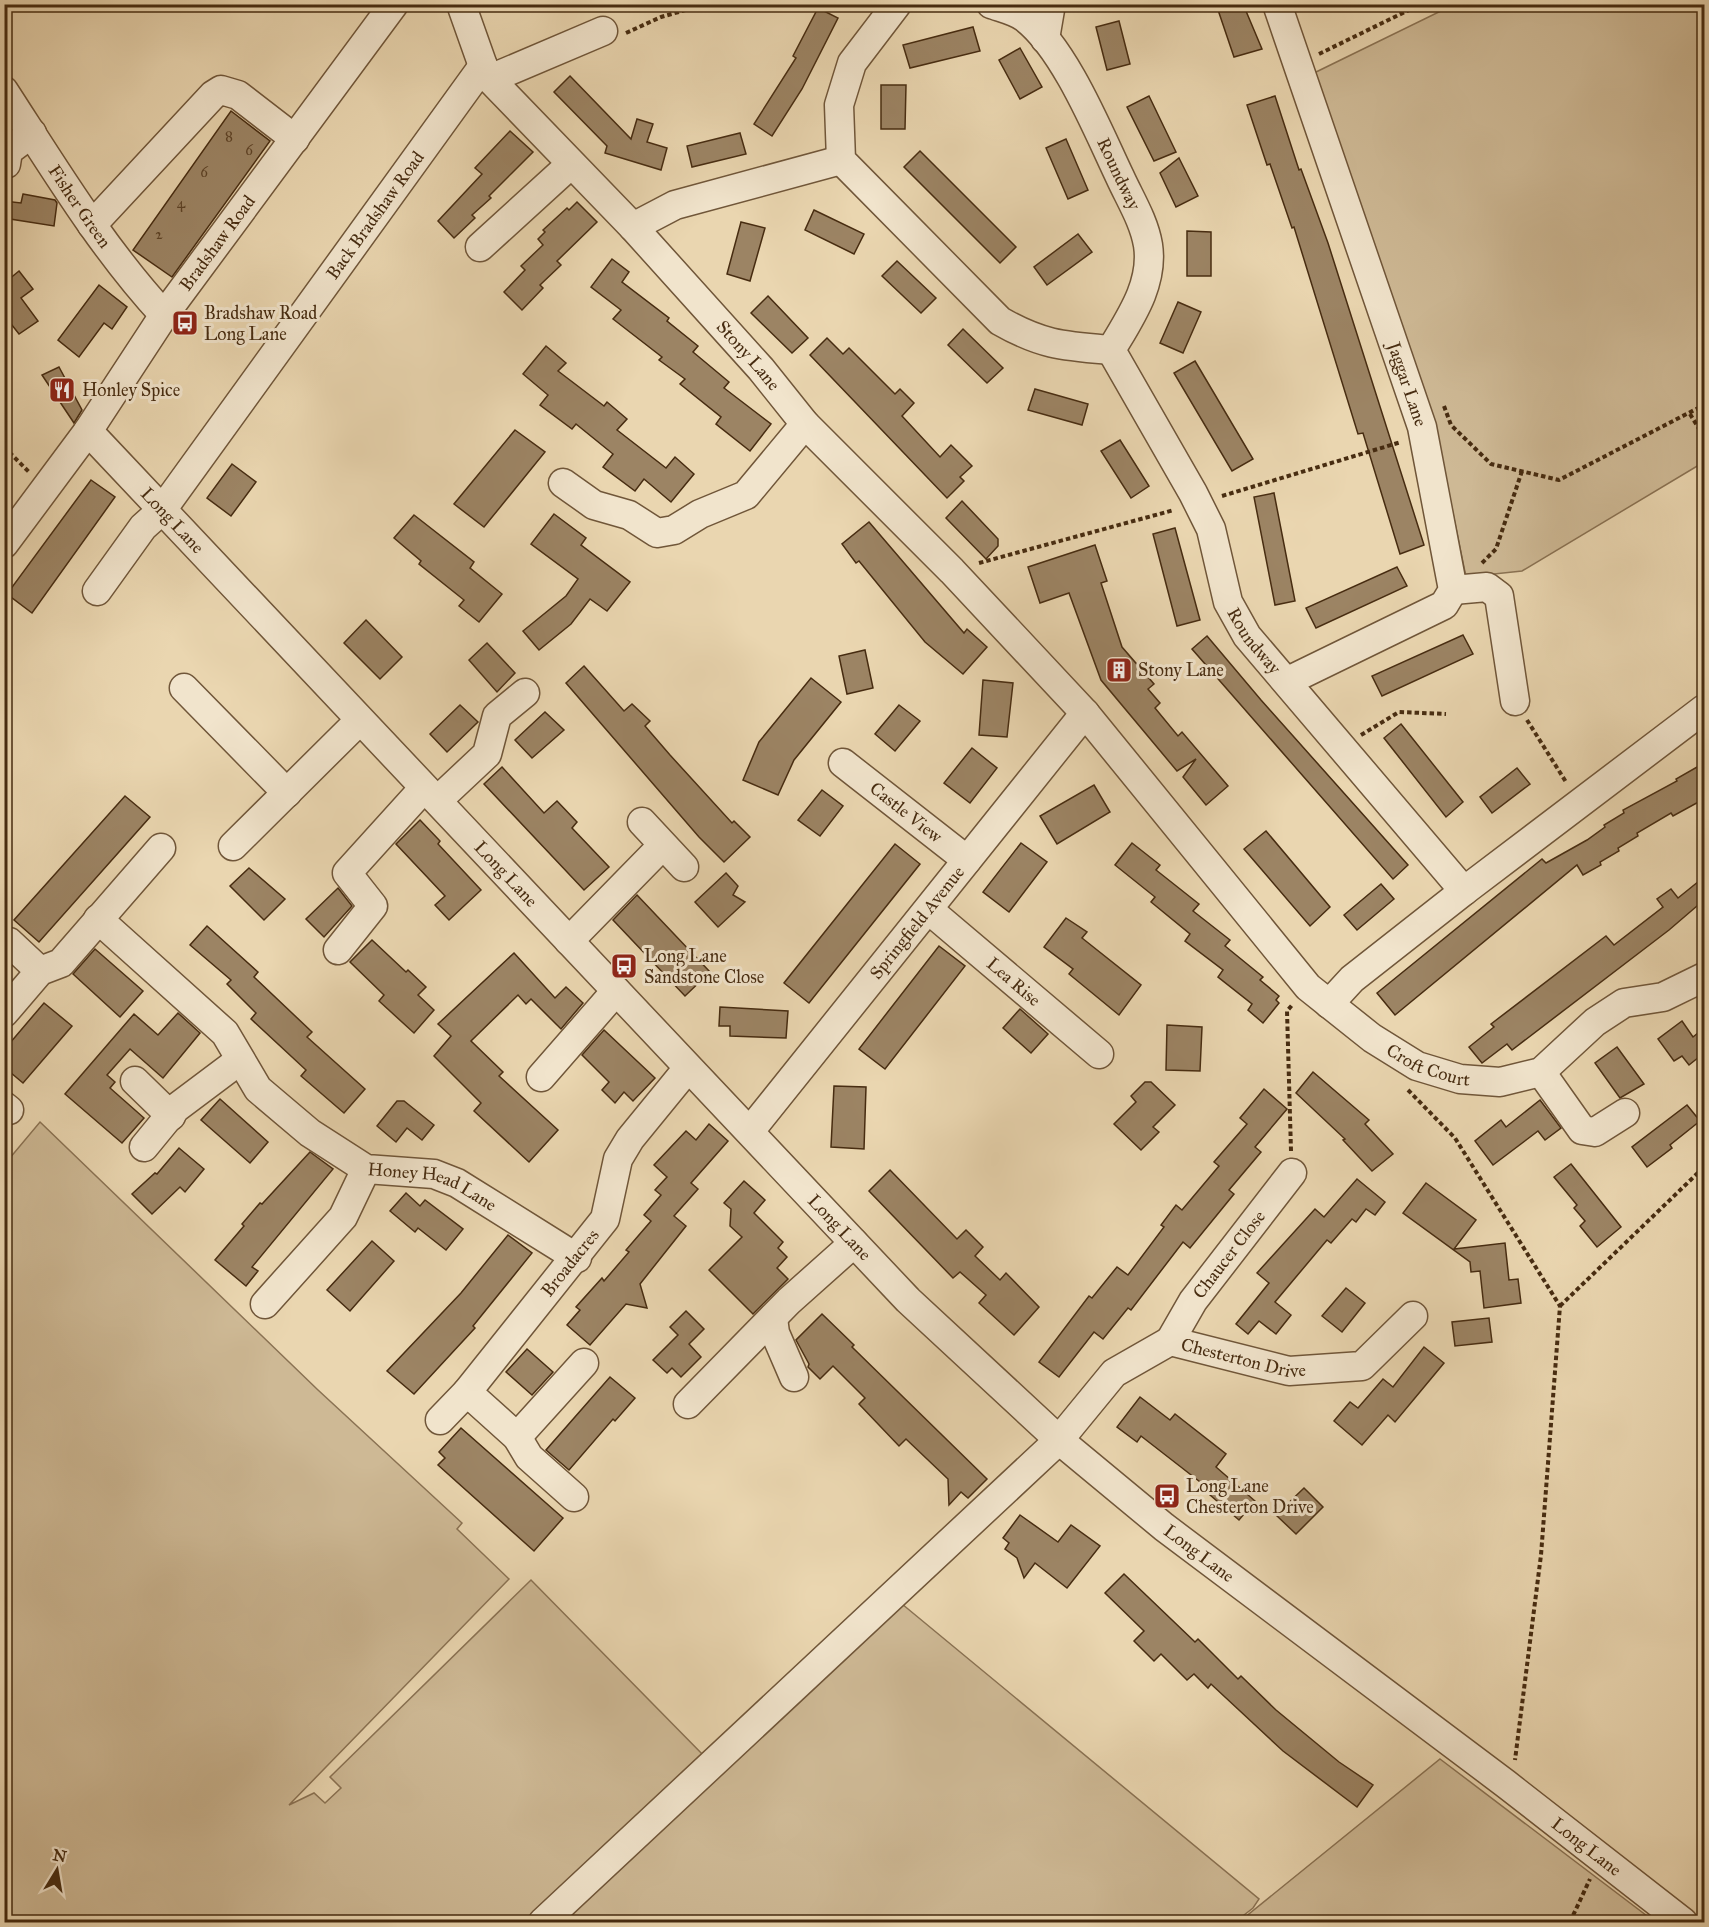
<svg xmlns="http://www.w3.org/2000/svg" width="1709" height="1927" font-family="'IM FELL Great Primer',serif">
  <rect width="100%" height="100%" fill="#ead6b0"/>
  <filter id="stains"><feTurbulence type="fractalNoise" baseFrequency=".00333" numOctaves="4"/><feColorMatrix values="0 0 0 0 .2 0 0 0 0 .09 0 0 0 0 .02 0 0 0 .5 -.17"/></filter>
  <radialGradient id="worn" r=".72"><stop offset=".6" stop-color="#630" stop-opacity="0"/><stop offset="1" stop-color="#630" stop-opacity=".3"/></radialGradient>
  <!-- green -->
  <g fill="#ceb995" stroke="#8a7253" stroke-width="1.5">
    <polygon points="1453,5 1704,5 1704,462 1522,571 1466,577 1436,431 1312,74"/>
    <polygon points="40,1122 318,1390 462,1523 457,1529 509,1579 289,1805 314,1793 325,1803 341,1788 330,1777 531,1580 708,1760 534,1922 5,1922 4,1165"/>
    <polygon points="902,1604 1259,1899 1253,1908 1235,1922 553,1922"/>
    <polygon points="1440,1759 1655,1922 1239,1922"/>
  </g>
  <!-- building -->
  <g fill="#9c8464" stroke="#472c11" stroke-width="1.5">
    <polygon points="1216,4 1243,4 1262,49 1234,57"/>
    <polygon points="818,8 838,18 802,89 772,136 754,124 796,58 793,56"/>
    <polygon points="1119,21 1130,64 1107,70 1096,27"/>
    <polygon points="973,27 980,51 910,68 903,45"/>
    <polygon points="1020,48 1042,87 1020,99 999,60"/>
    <polygon points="570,76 631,139 637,119 653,124 647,142 667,148 661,170 605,153 607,146 554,92"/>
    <polygon points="881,85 906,85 905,129 881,129"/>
    <polygon points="1149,96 1176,152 1154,161 1127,107"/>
    <polygon points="1275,96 1299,170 1301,169 1328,243 1424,545 1400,554 1363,433 1358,434 1294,227 1292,228 1270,164 1267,165 1247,105"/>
    <polygon points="231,111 270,141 172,277 133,250"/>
    <polygon points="510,131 533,152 489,196 491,198 472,215 475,218 454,238 438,221 482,174 475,168"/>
    <polygon points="740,133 746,154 692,167 687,146"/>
    <polygon points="1066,139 1088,190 1068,199 1046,148"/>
    <polygon points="920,151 1016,247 1000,263 904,167"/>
    <polygon points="1179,158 1198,196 1176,207 1160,173"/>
    <polygon points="23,194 55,200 57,203 54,226 4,218 4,201 21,203"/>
    <polygon points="577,202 597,222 557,261 561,265 540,285 543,288 522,310 504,292 525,270 521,266 543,245 538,239 545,232 543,230 567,208 569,210"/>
    <polygon points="814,210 864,234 854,254 805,230"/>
    <polygon points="741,222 765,228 750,281 727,274"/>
    <polygon points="1187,231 1211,232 1211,276 1187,276"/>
    <polygon points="1078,234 1092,252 1047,285 1034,267"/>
    <polygon points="612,259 629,272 622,282 669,318 667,321 698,346 693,352 729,382 724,388 771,424 750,451 716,424 721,417 680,384 685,379 659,360 662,357 613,319 621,310 591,287"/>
    <polygon points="897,261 936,298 921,313 882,276"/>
    <polygon points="19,271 33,289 21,298 38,321 19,334 4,315 4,276 8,280"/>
    <polygon points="99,285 127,307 112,329 104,323 79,357 58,340"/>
    <polygon points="768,296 808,338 792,353 751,313"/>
    <polygon points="1178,302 1201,312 1183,353 1160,343"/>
    <polygon points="963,329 1003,368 987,383 948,345"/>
    <polygon points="827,338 843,354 849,348 895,394 900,389 914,403 902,416 940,457 951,445 972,466 960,477 964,481 947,498 810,355"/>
    <polygon points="546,346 566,363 558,371 604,406 607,402 627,419 617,430 666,468 675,457 694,474 671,502 644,479 635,491 603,467 613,454 576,424 572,429 540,405 548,395 523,374"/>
    <polygon points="1195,361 1253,459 1232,471 1174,373"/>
    <polygon points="59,367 82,410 74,423 42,375"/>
    <polygon points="1035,389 1088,404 1082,425 1028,410"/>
    <polygon points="515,430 545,452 484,527 454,504"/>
    <polygon points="1120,440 1149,486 1131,498 1101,451"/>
    <polygon points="232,464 256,482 231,516 207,498"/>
    <polygon points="91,480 115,497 32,613 7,594"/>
    <polygon points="1274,493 1295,601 1275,605 1254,497"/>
    <polygon points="962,501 998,539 998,546 986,559 946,518"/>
    <polygon points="554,514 586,538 581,545 630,582 607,611 590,599 571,624 539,650 523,631 566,596 578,579 531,544"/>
    <polygon points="414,515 474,562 470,568 502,594 479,622 459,606 464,600 419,564 421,561 394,538"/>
    <polygon points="869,522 964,633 967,629 987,647 963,674 925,642 859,561 856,563 842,544"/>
    <polygon points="1175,528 1200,620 1177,626 1153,534"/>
    <polygon points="1095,545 1107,581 1101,583 1122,647 1154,684 1148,689 1160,703 1155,708 1178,736 1182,732 1228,786 1206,805 1183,777 1196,759 1177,771 1101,680 1069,593 1040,603 1028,567"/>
    <polygon points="1397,567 1407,586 1316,628 1306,608"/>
    <polygon points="366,620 402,657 380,679 344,643"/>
    <polygon points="1463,635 1473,654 1382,696 1372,676"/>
    <polygon points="1207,636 1261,700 1408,865 1393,879 1192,649"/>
    <polygon points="487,643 515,673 497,692 469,660"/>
    <polygon points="865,650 873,688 847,694 839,656"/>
    <polygon points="584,666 624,711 632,704 650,721 645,726 670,755 732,823 734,821 750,837 724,862 699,837 566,683"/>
    <polygon points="811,678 841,702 794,760 778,795 743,780 759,742"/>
    <polygon points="983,680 1013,683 1007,737 979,735"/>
    <polygon points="460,705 478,722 447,752 430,734"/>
    <polygon points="899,705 920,721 895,751 875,734"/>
    <polygon points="545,712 564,730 532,758 515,740"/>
    <polygon points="1401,724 1463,802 1446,817 1384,738"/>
    <polygon points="972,748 997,768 970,803 944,783"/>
    <polygon points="1704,763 1704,799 1673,816 1671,813 1637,833 1638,836 1618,848 1619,851 1600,862 1601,865 1583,875 1577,865 1395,1015 1377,993 1542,859 1546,863 1587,840 1605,827 1604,825 1624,813 1623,810 1677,781 1676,779"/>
    <polygon points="502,767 544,813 557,801 577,822 572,828 609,867 584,890 484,784"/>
    <polygon points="1517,768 1530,784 1492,813 1480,797"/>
    <polygon points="1094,785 1110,812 1057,844 1040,816"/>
    <polygon points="822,790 843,806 820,836 798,820"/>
    <polygon points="125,796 150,817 39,942 14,920"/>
    <polygon points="420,820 440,841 438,844 481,890 449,920 435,905 445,896 396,844"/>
    <polygon points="1266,831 1330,907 1310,926 1244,849"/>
    <polygon points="1021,843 1047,862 1009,912 983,892"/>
    <polygon points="1132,843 1160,865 1156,870 1199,904 1193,911 1230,940 1225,946 1263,977 1260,980 1279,996 1276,1000 1279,1003 1263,1023 1248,1010 1252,1004 1218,977 1223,970 1185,941 1190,934 1151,902 1155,897 1115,865"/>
    <polygon points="895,844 920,864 809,1003 784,983"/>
    <polygon points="249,868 285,899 264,920 230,886"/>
    <polygon points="726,873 738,886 733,895 745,902 718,927 695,902"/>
    <polygon points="1704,877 1704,900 1669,930 1512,1050 1507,1044 1482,1063 1469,1047 1494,1027 1491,1024 1606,936 1614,945 1663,907 1657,899 1671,889 1678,898"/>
    <polygon points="1381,884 1394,899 1357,930 1344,915"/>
    <polygon points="338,888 352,906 324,937 306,919"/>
    <polygon points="637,895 710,972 685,996 613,920"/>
    <polygon points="1066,918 1087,932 1082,938 1141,985 1119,1015 1069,974 1073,969 1044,947"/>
    <polygon points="207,926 258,972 254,977 312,1032 307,1037 365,1089 344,1113 301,1076 306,1070 251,1019 256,1013 227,984 231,980 190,945"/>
    <polygon points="372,940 406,972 408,970 426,987 418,995 434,1010 414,1033 379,1001 384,995 350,962"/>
    <polygon points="939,946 965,966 885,1069 859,1049"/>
    <polygon points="95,949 143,991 120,1017 73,974"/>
    <polygon points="514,953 555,998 566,987 583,1003 561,1029 531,999 526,1004 518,995 471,1041 503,1072 499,1076 558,1130 529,1162 474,1111 481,1103 434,1056 451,1036 438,1024"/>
    <polygon points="44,1003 72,1026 23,1083 4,1067 4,1050"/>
    <polygon points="720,1007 788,1011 786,1038 730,1036 730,1026 719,1026"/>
    <polygon points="1020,1009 1048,1034 1031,1053 1003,1028"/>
    <polygon points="178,1013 200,1033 163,1078 130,1049 107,1075 115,1082 110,1088 144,1118 122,1143 65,1094 134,1014 158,1035"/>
    <polygon points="1682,1021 1693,1037 1704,1028 1704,1053 1689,1065 1682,1056 1674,1061 1658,1039"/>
    <polygon points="1167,1025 1202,1027 1200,1071 1166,1070"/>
    <polygon points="604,1030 655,1078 633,1101 624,1092 615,1103 602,1090 609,1082 582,1055"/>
    <polygon points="1617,1047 1644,1084 1620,1098 1595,1063"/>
    <polygon points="1313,1072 1369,1120 1365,1124 1393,1154 1372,1171 1343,1140 1345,1139 1296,1093"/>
    <polygon points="1145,1082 1151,1082 1175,1105 1153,1127 1159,1132 1141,1150 1114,1124 1136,1102 1131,1096"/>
    <polygon points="834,1086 866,1087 864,1149 831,1147"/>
    <polygon points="1264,1089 1287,1109 1255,1147 1261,1152 1229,1190 1234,1194 1190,1248 1183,1242 1131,1310 1128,1308 1103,1339 1094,1332 1059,1377 1039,1362 1089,1296 1092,1298 1117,1267 1128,1275 1164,1227 1161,1225 1176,1205 1182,1210 1219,1166 1214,1162 1247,1124 1240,1118"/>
    <polygon points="220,1099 268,1142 250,1163 201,1120"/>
    <polygon points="1540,1100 1561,1128 1545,1140 1538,1131 1493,1165 1475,1141 1501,1120 1506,1127"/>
    <polygon points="397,1101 404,1101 434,1125 422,1140 407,1128 396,1142 377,1126"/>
    <polygon points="1687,1105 1700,1121 1670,1145 1672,1148 1647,1167 1632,1147"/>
    <polygon points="709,1124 728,1141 691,1183 698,1189 674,1216 686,1226 640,1284 647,1308 626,1304 590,1345 567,1325 580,1310 576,1307 602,1278 604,1281 629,1252 626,1250 651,1221 644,1215 661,1195 655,1190 667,1177 654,1165 686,1131 696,1140"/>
    <polygon points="179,1148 204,1169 185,1192 180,1187 152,1214 132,1194 155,1173 157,1174"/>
    <polygon points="310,1152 333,1169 252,1267 258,1271 246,1286 215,1260 244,1226 242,1224 260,1203 262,1204"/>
    <polygon points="1571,1164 1621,1227 1597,1247 1580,1226 1585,1221 1574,1208 1577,1205 1554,1177"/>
    <polygon points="890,1170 957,1239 966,1230 983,1247 975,1256 1000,1280 1006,1273 1039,1307 1014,1335 979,1303 986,1295 960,1272 953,1278 869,1191"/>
    <polygon points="1357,1179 1385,1202 1375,1215 1366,1209 1356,1222 1352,1219 1331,1243 1327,1240 1275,1302 1291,1315 1276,1334 1259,1321 1248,1334 1236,1324 1269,1283 1257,1273 1315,1209 1324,1217"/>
    <polygon points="744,1181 765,1200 754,1213 783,1242 778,1248 787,1257 777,1268 788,1279 753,1314 709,1270 742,1237 730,1226 731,1209 724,1203"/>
    <polygon points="1426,1183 1476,1220 1454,1249 1505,1243 1509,1280 1518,1279 1521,1303 1484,1308 1480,1271 1471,1272 1470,1262 1403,1213"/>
    <polygon points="406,1193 420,1206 425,1200 463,1229 446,1250 418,1228 415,1232 390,1211"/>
    <polygon points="508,1235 532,1253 473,1326 475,1328 414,1394 387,1371 461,1293"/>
    <polygon points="372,1241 394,1261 350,1311 327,1290"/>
    <polygon points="1346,1288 1365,1303 1342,1332 1322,1316"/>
    <polygon points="686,1311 704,1329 689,1344 701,1357 681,1377 672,1368 667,1373 653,1360 678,1335 670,1327"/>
    <polygon points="822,1314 854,1345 852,1347 987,1479 968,1498 961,1492 949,1505 948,1479 906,1439 899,1446 859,1404 865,1398 833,1366 820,1379 808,1367 809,1364 796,1340"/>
    <polygon points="1489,1318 1492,1342 1455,1346 1452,1322"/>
    <polygon points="1424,1347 1444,1363 1395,1422 1388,1415 1362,1445 1334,1421 1350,1402 1358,1408 1383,1379 1393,1387"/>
    <polygon points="527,1349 553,1372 532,1395 506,1372"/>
    <polygon points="610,1377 635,1398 615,1421 613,1419 569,1470 546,1450"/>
    <polygon points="1140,1397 1170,1420 1175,1414 1226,1454 1216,1467 1255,1501 1239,1520 1210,1495 1213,1492 1141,1436 1137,1442 1117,1427"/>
    <polygon points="461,1428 563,1518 534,1551 438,1465 445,1458 439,1452"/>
    <polygon points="1304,1488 1323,1507 1296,1534 1276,1515"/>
    <polygon points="1020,1515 1058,1542 1071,1525 1100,1546 1067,1588 1035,1563 1024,1578 1017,1558 1005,1549 1009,1543 1003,1538"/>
    <polygon points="1124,1574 1195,1642 1198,1639 1238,1679 1241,1676 1276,1710 1339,1762 1373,1785 1357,1807 1283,1751 1211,1684 1208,1688 1194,1674 1187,1680 1161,1654 1154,1661 1134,1641 1144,1631 1105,1593"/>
  </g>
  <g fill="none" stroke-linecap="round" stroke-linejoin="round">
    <defs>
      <g id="minor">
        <path id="s1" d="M461 4 483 66 490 79 633 227 761 369 805 424 952 571 1085 713 1308 987 1372 1038 1417 1066 1460 1079 1500 1082 1541 1072 1595 1022 1624 1003 1663 997 1704 977"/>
        <path d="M897 4 852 63 839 105 841 160 1000 321C1042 345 1063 346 1111 350"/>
        <path id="s2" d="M991 4C1002 8 1016 11 1025 18 1065 49 1098 131 1120 177 1130 199 1144 221 1148 245 1154 284 1130 318 1111 350L1193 493 1211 529 1228 602 1247 636 1464 891 1352 979 1329 1004"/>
        <path id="s3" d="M1277 4 1422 427 1453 590 1444 605 1288 681"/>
        <polyline points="1045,39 1051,4"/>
        <polyline points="490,79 603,31"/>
        <path id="s4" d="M4 91C54 168 102 248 164 315"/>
        <polyline points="6,164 8,151 32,133"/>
        <polyline points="92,225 213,95 221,90 238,95 295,139"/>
        <polyline points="633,227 675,205 841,160"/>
        <polyline points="480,247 570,165"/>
        <path id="s5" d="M88 431 908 1300 1059 1440 1164 1527 1506 1784 1683 1922"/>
        <polyline points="563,483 594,505 629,515 657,533 674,530 700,514 746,495 805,424"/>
        <path id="s6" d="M4 544 88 431 164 315 394 4"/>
        <polyline points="1453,590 1487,587 1499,596 1515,701"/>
        <path id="s7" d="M97 591 143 527 162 510 483 66"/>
        <polyline points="184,688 287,793"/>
        <path id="s8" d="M843 763 967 860"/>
        <polyline points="438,800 487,754 497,716 525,693"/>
        <polyline points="642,822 684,867"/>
        <polyline points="233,846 359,721"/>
        <polyline points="1464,891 1704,709"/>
        <path id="s9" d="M929 910 1099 1054"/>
        <path id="s10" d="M98 919 225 1033 258 1089 310 1133 366 1169 434 1174 457 1183 577 1258"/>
        <polyline points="569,941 662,846"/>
        <polyline points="9,942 40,971"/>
        <polyline points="338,950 373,906 347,873 423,789"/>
        <polyline points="4,1013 40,971 61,963 161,848"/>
        <polyline points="1541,1072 1582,1130 1595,1132 1625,1113"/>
        <polyline points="541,1077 616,991"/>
        <polyline points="135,1081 171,1116"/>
        <polyline points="4,1106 9,1110"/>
        <path id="s11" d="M750 1131 1085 713"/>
        <polyline points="144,1147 176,1108 240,1060"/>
        <polyline points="265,1304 343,1217 366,1169"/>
        <polyline points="773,1318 775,1333 794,1377"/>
        <path id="s12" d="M1170 1341 1193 1301 1292 1173"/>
        <polyline points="688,1404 789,1301 854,1243"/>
        <polyline points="440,1420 467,1392"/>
        <polyline points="517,1437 584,1363"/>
        <path id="s13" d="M574 1497 529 1457 517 1437 467 1392 605 1219 618 1159 630 1139 688 1068"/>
        <path id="s14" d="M543 1922 1059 1440 1114 1373 1170 1341 1289 1371 1362 1366 1413 1316"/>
      </g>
    </defs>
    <!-- minor casing -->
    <use href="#minor" stroke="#705639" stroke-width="31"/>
    <!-- path -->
    <g stroke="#472c11" stroke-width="4" stroke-dasharray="4.5 3" stroke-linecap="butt">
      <polyline points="851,4 861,10"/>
      <polyline points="626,33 661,17 707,4"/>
      <polyline points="1319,54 1421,4"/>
      <polyline points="1444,406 1451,425 1491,464 1559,480 1704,405"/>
      <polyline points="1690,414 1704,437"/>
      <polyline points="4,447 29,472"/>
      <polyline points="1222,496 1401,442"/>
      <polyline points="979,563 1174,510"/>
      <polyline points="1482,563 1496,549 1522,471"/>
      <polyline points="1527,720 1566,782"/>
      <polyline points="1361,735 1399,712 1446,714"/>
      <polyline points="1408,1090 1455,1138 1560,1306 1541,1555 1515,1760"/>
      <polyline points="1291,1151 1287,1011 1293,1004"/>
      <polyline points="1560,1306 1704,1167"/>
      <polyline points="1570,1922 1590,1879"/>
    </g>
    <!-- minor -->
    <use href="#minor" stroke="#f1e4cc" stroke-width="28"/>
  </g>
  <!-- icons -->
  <defs>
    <symbol id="bus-square" viewBox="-11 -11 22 22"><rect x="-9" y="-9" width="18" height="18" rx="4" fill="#8f2418" stroke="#f1e4cc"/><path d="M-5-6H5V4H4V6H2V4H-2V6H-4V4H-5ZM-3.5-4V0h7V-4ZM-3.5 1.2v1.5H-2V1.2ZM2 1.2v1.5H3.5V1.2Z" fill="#fff"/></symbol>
    <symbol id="restaurant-square" viewBox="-11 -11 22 22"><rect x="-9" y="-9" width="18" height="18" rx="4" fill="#8f2418" stroke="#f1e4cc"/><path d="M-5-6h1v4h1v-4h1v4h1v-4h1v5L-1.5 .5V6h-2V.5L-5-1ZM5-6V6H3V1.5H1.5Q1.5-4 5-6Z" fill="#fff"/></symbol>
    <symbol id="building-square" viewBox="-11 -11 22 22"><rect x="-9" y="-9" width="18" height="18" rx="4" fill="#8f2418" stroke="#f1e4cc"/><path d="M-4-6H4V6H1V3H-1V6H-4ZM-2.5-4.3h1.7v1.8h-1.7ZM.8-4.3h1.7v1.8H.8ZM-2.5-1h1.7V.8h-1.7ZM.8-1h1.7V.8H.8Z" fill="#fff"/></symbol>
  </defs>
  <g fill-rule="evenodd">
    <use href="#bus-square" x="170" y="308" width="30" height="30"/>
    <use href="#restaurant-square" x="47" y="375" width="30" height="30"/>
    <use href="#building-square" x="1104" y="655" width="30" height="30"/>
    <use href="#bus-square" x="609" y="951" width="30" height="30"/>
    <use href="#bus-square" x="1152" y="1481" width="30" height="30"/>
  </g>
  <g text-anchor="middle" stroke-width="6" stroke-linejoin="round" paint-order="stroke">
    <!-- number labels -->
    <g font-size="15" fill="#5c4226">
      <text x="229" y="141">8</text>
      <text x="249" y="155">6</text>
      <text x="204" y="177">6</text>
      <text x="181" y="208">4</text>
      <text x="159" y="239">2</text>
    </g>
    <!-- street labels -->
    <g font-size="18" fill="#472c11" stroke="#f1e4cc">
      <text dy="6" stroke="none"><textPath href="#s2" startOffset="220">Roundway</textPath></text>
      <text dy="6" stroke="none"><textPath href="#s4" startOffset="138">Fisher Green</textPath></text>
      <text dy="6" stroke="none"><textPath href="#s7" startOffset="468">Back Bradshaw Road</textPath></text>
      <text dy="6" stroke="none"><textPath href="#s6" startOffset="369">Bradshaw Road</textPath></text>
      <text dy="6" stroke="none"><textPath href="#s1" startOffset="459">Stony Lane</textPath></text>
      <text dy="6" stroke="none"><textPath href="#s3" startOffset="402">Jaggar Lane</textPath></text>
      <text dy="6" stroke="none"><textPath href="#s5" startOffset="123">Long Lane</textPath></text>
      <text dy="6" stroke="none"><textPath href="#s2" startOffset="738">Roundway</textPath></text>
      <text dy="6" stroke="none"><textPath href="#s8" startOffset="80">Castle View</textPath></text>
      <text dy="6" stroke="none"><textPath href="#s5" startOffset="609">Long Lane</textPath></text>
      <text dy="6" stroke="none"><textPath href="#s11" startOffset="267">Springfield Avenue</textPath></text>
      <text dy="6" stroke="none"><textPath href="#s9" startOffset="111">Lea Rise</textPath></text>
      <text dy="6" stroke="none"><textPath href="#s1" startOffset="1449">Croft Court</textPath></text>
      <text dy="6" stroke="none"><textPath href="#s10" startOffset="440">Honey Head Lane</textPath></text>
      <text dy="6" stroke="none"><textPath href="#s5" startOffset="1095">Long Lane</textPath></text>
      <text dy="6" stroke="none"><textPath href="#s12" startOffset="105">Chaucer Close</textPath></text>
      <text dy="6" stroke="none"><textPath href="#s13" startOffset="316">Broadacres</textPath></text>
      <text dy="6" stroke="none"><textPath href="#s14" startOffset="933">Chesterton Drive</textPath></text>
      <text dy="6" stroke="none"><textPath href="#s5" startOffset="1581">Long Lane</textPath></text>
      <text dy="6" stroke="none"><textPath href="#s5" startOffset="2067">Long Lane</textPath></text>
    </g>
    <!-- poi labels -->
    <g font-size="18" fill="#472c11" stroke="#f1e4cc" text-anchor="start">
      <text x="204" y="319">Bradshaw Road<tspan x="204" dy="21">Long Lane</tspan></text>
      <text x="82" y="396">Honley Spice</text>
      <text x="1138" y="676">Stony Lane</text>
      <text x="644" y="962">Long Lane<tspan x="644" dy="21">Sandstone Close</tspan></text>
      <text x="1186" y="1492">Long Lane<tspan x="1186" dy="21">Chesterton Drive</tspan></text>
    </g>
  </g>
  <!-- margin -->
  <rect width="1709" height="1927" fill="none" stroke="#ead6b0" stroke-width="24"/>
  <rect x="6" y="6" width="1697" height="1915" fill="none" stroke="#472c11" stroke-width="3"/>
  <rect x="12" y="12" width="1685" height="1903" fill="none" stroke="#472c11" stroke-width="1.5"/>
  <!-- north arrow -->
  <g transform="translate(57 1870) rotate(11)" stroke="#f1e4cc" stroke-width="4.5" paint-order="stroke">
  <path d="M0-4.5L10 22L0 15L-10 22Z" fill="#472c11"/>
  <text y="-9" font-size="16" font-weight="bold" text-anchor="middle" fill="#472c11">N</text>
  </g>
  <rect width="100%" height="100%" filter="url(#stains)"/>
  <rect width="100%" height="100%" fill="url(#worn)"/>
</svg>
